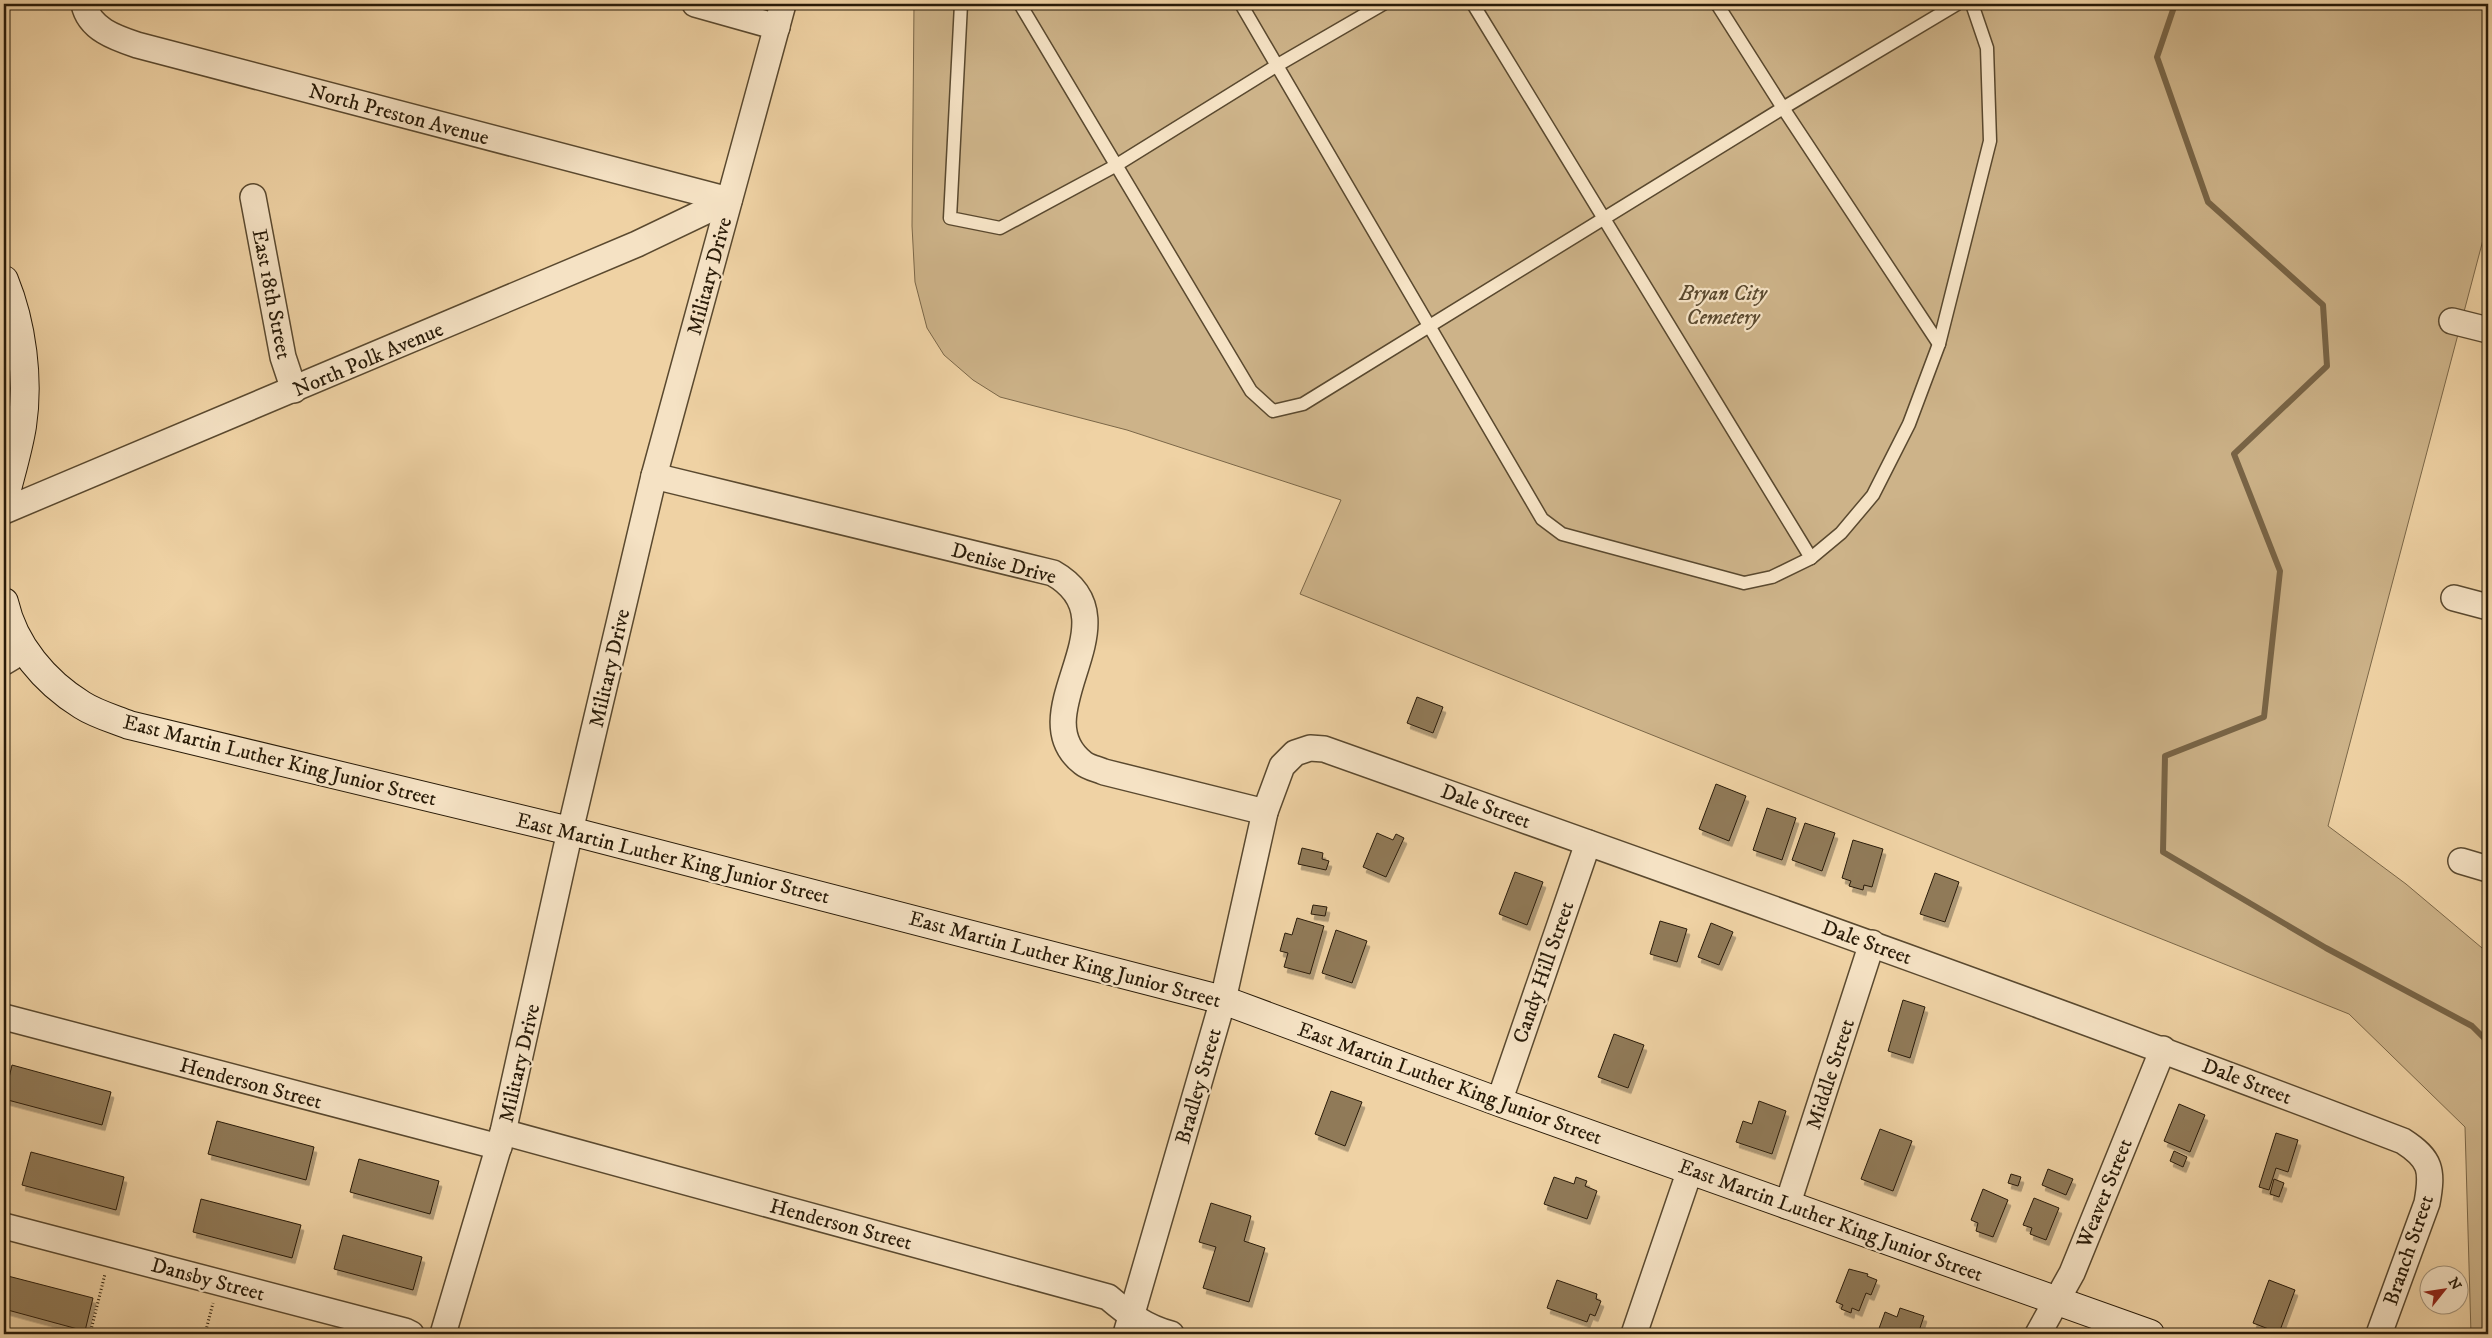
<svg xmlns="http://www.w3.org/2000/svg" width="2492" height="1338" font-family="'IM FELL DW Pica',serif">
  <defs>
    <filter id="shadow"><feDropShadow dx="3" dy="5.5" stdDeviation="0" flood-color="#0004"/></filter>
  </defs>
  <rect width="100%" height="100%" fill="#efd2a4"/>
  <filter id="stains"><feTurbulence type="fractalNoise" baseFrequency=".004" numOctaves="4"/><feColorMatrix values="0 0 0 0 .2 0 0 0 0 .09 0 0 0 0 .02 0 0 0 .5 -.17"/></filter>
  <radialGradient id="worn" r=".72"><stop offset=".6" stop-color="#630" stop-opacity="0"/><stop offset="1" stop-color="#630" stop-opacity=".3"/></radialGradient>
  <!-- green -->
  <polygon fill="#cdb389" stroke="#7b6748" points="914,4 2488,4 2488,221 2328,826 2406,884 2488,953 2488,1334 2471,1334 2465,1127 2349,1014 1300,594 1341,500 1127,430 1000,397 973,380 944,355 927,328 915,282 912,226"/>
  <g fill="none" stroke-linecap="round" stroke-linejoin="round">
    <!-- stream -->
    <polyline stroke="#786446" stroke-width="6" points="2175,4 2157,57 2208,202 2323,305 2327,366 2234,454 2280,571 2264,717 2165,756 2163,852 2326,948 2472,1026 2488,1042"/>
  </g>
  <!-- building -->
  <g fill="#907a59" stroke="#291b08" filter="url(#shadow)">
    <polygon points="1417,697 1443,707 1433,733 1407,723"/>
    <polygon points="1716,784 1746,796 1729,841 1699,829"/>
    <polygon points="1767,808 1796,818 1782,860 1753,850"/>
    <polygon points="1805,823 1835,833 1822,871 1792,860"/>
    <polygon points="1377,833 1393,840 1396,834 1404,838 1386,877 1363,867"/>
    <polygon points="1853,840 1883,849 1872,887 1864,885 1863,890 1849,886 1851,881 1842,878"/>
    <polygon points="1302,848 1323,853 1322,859 1329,861 1326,870 1298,864"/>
    <polygon points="1515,872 1543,882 1527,925 1499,914"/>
    <polygon points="1935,873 1959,882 1945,922 1920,914"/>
    <polygon points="1313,905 1327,907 1325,916 1311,914"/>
    <polygon points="1297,918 1324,926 1310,974 1284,967 1288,953 1280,951 1285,933 1292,935"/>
    <polygon points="1660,921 1687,929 1677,962 1650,954"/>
    <polygon points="1711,923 1733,932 1719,965 1698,957"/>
    <polygon points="1336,930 1367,941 1352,983 1322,973"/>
    <polygon points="1903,1000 1925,1007 1910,1058 1888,1051"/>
    <polygon points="1614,1034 1644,1045 1628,1088 1598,1077"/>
    <polygon points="12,1065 111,1092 102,1125 4,1099"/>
    <polygon points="1331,1091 1362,1102 1345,1146 1315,1134"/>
    <polygon points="1759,1101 1786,1111 1772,1154 1736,1142 1743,1121 1752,1124"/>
    <polygon points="2179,1104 2205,1115 2190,1152 2164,1141"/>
    <polygon points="217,1121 314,1147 306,1180 208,1154"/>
    <polygon points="1880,1129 1912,1141 1893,1191 1861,1179"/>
    <polygon points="2276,1133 2298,1140 2288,1172 2276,1168 2269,1190 2259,1187"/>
    <polygon points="2174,1151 2187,1157 2183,1167 2170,1161"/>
    <polygon points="31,1152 124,1177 116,1210 22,1185"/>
    <polygon points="359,1159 439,1181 430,1214 350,1192"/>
    <polygon points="2048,1169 2073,1179 2066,1195 2042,1185"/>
    <polygon points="2011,1174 2021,1177 2018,1186 2008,1183"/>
    <polygon points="1554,1177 1574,1184 1576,1177 1587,1181 1585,1186 1597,1191 1587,1219 1544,1204"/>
    <polygon points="2274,1179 2284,1183 2279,1197 2270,1194"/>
    <polygon points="1983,1189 2008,1200 1993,1237 1976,1231 1978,1223 1971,1220"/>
    <polygon points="2034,1198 2059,1208 2046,1240 2030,1234 2032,1228 2023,1225"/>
    <polygon points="201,1199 301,1225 292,1258 193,1232"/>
    <polygon points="1211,1203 1251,1216 1244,1241 1265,1248 1249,1302 1203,1288 1216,1247 1199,1242"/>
    <polygon points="343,1235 422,1257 413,1290 334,1269"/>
    <polygon points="1849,1269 1868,1274 1867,1276 1877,1280 1871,1295 1866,1293 1859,1311 1852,1308 1851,1313 1841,1309 1843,1305 1836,1302"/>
    <polygon points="4,1275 93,1298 85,1331 4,1309"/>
    <polygon points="1557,1280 1597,1294 1596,1299 1601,1301 1595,1316 1590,1314 1587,1322 1547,1308"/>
    <polygon points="2269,1280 2295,1290 2279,1333 2253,1323"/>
    <polygon points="1900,1308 1924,1316 1918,1334 1877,1334 1885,1312 1897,1317"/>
  </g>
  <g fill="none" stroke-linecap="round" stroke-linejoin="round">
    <defs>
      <g id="lane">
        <polyline points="961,4 950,218 1000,228 1115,166 1276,66 1383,4"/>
        <polyline points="1020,4 1251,391 1273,411 1303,404 1783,108 1957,4"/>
        <polyline points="1241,4 1542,519 1562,534 1744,583 1772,577 1811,558 1841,533 1873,495 1909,424 1939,344 1990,141 1987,48 1972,4"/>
        <polyline points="1473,4 1811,558"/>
        <polyline points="1717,4 1783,108 1939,344"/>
      </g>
      <g id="street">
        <path d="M84 4C89 29 116 38 137 45L729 200"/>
        <polyline points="695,4 777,27"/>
        <polyline points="253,197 283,357 294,390"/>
        <polyline points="2452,321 2488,330"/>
        <path d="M654 476 1053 573C1138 621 1019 713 1083 763 1089 768 1098 769 1104 772L1265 812"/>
        <polyline points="4,511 637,244 729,200"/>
        <polyline points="2454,598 2488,607"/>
        <polyline points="4,662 24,650"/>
        <polyline points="2461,861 2488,869"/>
        <polyline points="4,1017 499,1147"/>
        <polyline points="1499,1102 1588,843"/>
        <path d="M503 1132 1108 1297C1128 1314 1145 1327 1171 1334"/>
        <polyline points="1787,1206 1872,943"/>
        <polyline points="4,1226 405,1331 411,1334"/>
        <polyline points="443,1334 503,1132 570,831 654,476 783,4"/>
        <path d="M1126 1334 1223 1000 1265 812 1282 766 1295 753 1310 748 1324 749C1684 877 2045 1004 2403 1141 2431 1159 2433 1170 2427 1203L2379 1334"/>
        <polyline points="1634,1334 1690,1170"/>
        <polyline points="2038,1334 2072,1273 2163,1049"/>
      </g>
      <g id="secondary">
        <path d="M4 280C22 324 29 379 22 426 18 451 10 476 4 501"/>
        <path d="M4 602C14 646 45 682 82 705 96 714 114 719 129 725L570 831 1223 1000 1499 1102 2150 1334"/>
      </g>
    </defs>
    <!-- lane casing -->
    <use href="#lane" stroke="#5a492f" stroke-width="15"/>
    <!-- street casing -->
    <use href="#street" stroke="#5a492f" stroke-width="28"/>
    <!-- secondary casing -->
    <use href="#secondary" stroke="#291b08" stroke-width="30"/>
    <!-- path -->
    <g stroke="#291b08" stroke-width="3" stroke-dasharray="1 2.5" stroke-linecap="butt">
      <polyline points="90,1334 105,1274"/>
      <polyline points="205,1334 213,1303"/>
    </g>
    <!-- lane -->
    <use href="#lane" stroke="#f5e2c4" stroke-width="12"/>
    <!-- street -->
    <use href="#street" stroke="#f5e2c4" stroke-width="25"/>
    <!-- secondary -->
    <use href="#secondary" stroke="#f5e2c4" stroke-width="28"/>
  </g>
  <g text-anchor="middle" stroke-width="4.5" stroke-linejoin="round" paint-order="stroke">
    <!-- street labels -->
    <g font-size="21" fill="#291b08" stroke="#f5e2c4">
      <text transform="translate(399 114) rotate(15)" y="7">North Preston Avenue</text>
      <text transform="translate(709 276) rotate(-75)" y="7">Military Drive</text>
      <text transform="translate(272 294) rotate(79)" y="7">East 18th Street</text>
      <text transform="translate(368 359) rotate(-23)" y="7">North Polk Avenue</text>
      <text transform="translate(1004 563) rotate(15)" y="7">Denise Drive</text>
      <text transform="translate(609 668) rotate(-77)" y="7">Military Drive</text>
      <text transform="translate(280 760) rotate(14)" y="7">East Martin Luther King Junior Street</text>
      <text transform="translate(1486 806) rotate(20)" y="7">Dale Street</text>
      <text transform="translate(673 858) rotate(14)" y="7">East Martin Luther King Junior Street</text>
      <text transform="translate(1867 942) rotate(20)" y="7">Dale Street</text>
      <text transform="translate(1065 959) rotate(15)" y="7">East Martin Luther King Junior Street</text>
      <text transform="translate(1543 972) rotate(-71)" y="7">Candy Hill Street</text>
      <text transform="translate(519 1063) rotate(-77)" y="7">Military Drive</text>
      <text transform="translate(1830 1074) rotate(-72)" y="7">Middle Street</text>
      <text transform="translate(2247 1081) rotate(21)" y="7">Dale Street</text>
      <text transform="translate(251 1083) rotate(15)" y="7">Henderson Street</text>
      <text transform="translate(1450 1083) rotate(20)" y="7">East Martin Luther King Junior Street</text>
      <text transform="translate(1198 1086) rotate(-74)" y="7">Bradley Street</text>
      <text transform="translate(2104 1193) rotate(-68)" y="7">Weaver Street</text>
      <text transform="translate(1831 1220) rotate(20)" y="7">East Martin Luther King Junior Street</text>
      <text transform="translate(841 1224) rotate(15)" y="7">Henderson Street</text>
      <text transform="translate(2408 1250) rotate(-71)" y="7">Branch Street</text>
      <text transform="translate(208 1279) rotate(15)" y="7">Dansby Street</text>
    </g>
    <!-- park labels -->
    <g font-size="21" font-style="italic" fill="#5a492f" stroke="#f5e2c4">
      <text x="1723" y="300">Bryan City<tspan x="1723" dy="24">Cemetery</tspan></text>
    </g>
  </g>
  <!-- margin -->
  <rect width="2492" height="1338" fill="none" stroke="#efd2a4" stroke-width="20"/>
  <rect x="5" y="5" width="2482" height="1328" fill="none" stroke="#291b08" stroke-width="2.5"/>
  <rect x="10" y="10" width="2472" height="1318" fill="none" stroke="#291b08"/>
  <!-- north arrow -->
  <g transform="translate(2444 1290) rotate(60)"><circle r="24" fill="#f5e2c4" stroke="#a39279"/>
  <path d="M0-4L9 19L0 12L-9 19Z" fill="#8f2418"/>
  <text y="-8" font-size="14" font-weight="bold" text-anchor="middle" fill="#291b08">N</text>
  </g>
  <rect width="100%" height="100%" filter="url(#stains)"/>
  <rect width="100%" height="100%" fill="url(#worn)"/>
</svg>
